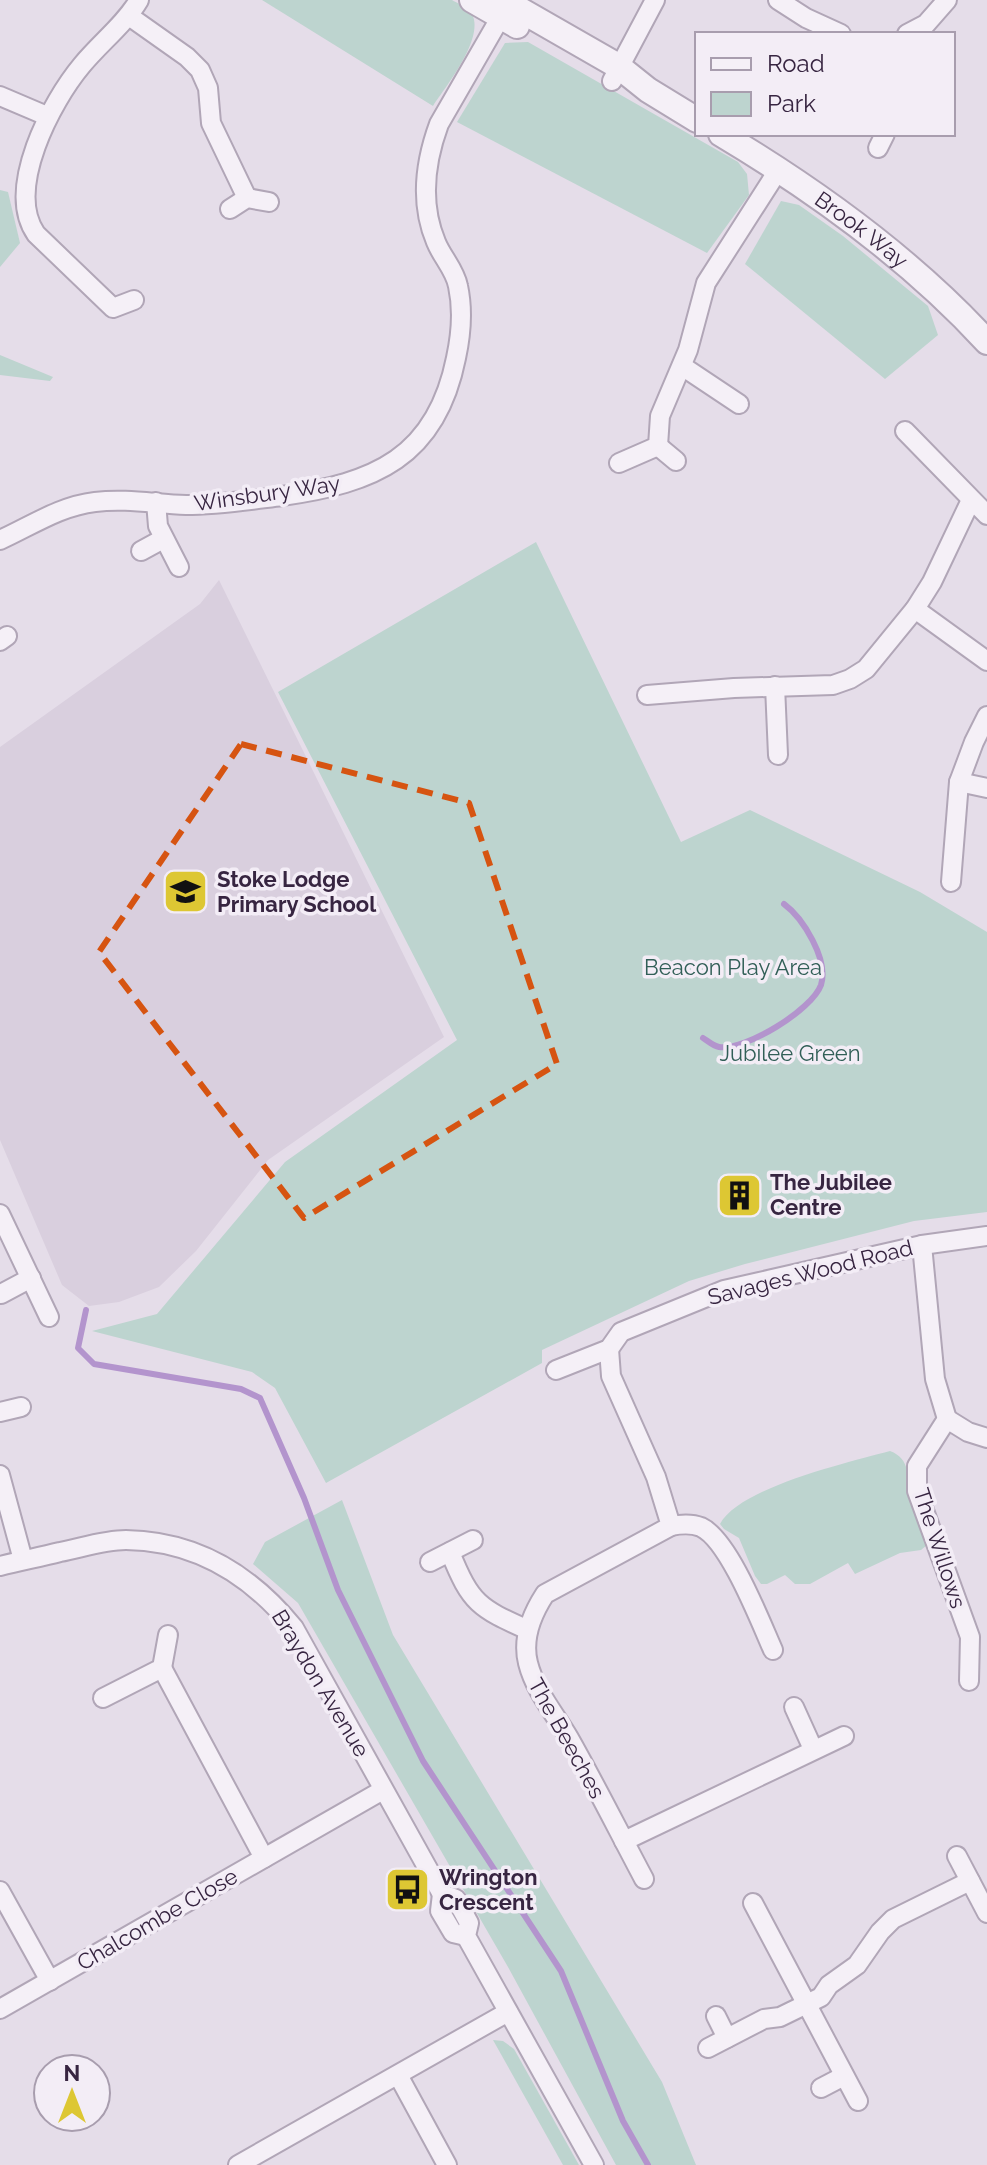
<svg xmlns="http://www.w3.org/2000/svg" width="987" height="2165" font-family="Raleway,sans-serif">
  <rect width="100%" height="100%" fill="#e5dde9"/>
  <!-- built -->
  <polygon fill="#d9cfde" points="219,580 444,1037 268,1160 196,1251 159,1287 119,1302 89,1306 62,1285 0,1140 0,747 200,604"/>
  <!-- green -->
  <g fill="#bdd4cf">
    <path d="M262 0H452C457 3 465 6 469 10 490 32 446 86 433 106Z"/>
    <polygon points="528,42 738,162 747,174 749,195 707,253 457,122 505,43"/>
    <polygon points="0,190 8,192 20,243 0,267"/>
    <polygon points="781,201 799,205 843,236 928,306 938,335 885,379 745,264"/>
    <polygon points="0,355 53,377 50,381 0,375"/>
    <polygon points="536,542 681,842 750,810 920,892 987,932 987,1212 914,1221 745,1264 689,1281 542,1350 542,1363 326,1483 275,1388 252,1372 92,1331 157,1314 285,1162 457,1040 278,692"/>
    <path d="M890 1451C911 1459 907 1477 910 1495 913 1512 921 1529 927 1545L921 1550 900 1553 855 1574 848 1563 810 1584H795L785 1575 767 1584H761L755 1576 739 1538 724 1529 720 1524C740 1487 850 1462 890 1451Z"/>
    <polygon points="342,1500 393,1635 662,2082 696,2165 616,2165 508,1967 298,1603 253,1564 265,1542"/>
    <polygon points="493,2040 503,2041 514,2049 579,2165 563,2165"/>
  </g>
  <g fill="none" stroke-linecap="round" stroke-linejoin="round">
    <!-- stream -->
    <g stroke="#b394cd" stroke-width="6">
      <path d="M703 1038C708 1041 713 1046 719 1047 745 1051 812 1010 821 985 829 960 803 918 784 904"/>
      <polyline points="86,1310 78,1348 94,1364 241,1389 260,1398 304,1498 338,1590 423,1761 561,1971 623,2121 648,2165"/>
    </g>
    <defs>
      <g id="minor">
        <polyline points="778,0 806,18 841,34"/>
        <polyline points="129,16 187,57 200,70 208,88 211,123 247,198"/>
        <polyline points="907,34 926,24 947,0"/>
        <polyline points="612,81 655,0"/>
        <polyline points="0,96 47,116"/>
        <polyline points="878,148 885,134"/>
        <polyline points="230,209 247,198 269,202"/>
        <path d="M134 300 113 308 36 234C5 189 51 102 82 65 101 42 124 25 139 0"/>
        <polyline points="682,366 739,404"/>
        <polyline points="905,431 987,515"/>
        <polyline points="658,446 676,461"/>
        <polyline points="619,463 658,446 660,416 688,350 706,283 779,169"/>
        <polyline points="156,502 158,526 179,567"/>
        <path d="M0 540C31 526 60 506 95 502 126 498 155 504 186 505 218 505 250 500 282 496 374 483 436 458 456 358 461 335 463 309 458 286 455 270 442 257 436 242 420 204 425 162 439 124L507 6"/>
        <polyline points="141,551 163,539"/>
        <polyline points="915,609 987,661"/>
        <polyline points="0,641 7,636"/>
        <polyline points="775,686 778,755"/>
        <polyline points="647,695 734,688 833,685 850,679 866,669 915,609 932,582 971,500"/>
        <polyline points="959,782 987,788"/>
        <polyline points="951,882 959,782 974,742 987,716"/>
        <polyline points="0,1214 49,1317"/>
        <polyline points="922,1245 935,1379 947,1419"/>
        <polyline points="1,1294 31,1278"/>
        <path d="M609 1349 611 1376 656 1477 671 1526 545 1594C532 1614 522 1639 528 1663 535 1691 555 1714 569 1738 595 1784 619 1832 644 1879"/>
        <polyline points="556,1370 609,1349 621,1332 724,1290 922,1245 987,1236"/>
        <polyline points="0,1412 21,1407"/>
        <polyline points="0,1475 23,1560"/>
        <path d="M671 1526C681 1524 691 1523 701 1527 729 1540 760 1621 773 1650"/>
        <path d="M450 1552C471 1604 479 1608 528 1630"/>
        <polyline points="430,1562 473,1540"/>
        <path d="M0 1566C20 1561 40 1557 60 1552 81 1548 104 1540 126 1540 197 1541 251 1575 294 1628L442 1894 456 1899 469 1923 466 1936 594 2165"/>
        <polyline points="162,1668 264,1858"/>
        <polyline points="969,1681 970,1637 917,1491 917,1466 947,1419 968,1432 987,1438"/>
        <polyline points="103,1698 162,1668 168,1635"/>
        <polyline points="794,1707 813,1749"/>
        <polyline points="624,1841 844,1736"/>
        <polyline points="957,1856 987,1913"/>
        <polyline points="0,1891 50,1981"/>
        <polyline points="442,1894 440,1911 453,1933 466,1936"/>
        <polyline points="753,1903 858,2101"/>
        <polyline points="0,2009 383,1790"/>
        <polyline points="716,2016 727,2038"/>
        <polyline points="708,2048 764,2019 780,2017 821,1997 829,1985 857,1965 880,1932 893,1919 970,1881"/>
        <polyline points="398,2075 447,2165"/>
        <polyline points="821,2088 844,2076"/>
        <polyline points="238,2165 508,2012"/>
      </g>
      <g id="tertiary">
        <polyline points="472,0 517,26"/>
        <polyline points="503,0 618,66 648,90 697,120"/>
        <path id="s1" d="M721 134C818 192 911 259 987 342"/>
      </g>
    </defs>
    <!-- minor casing -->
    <use href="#minor" stroke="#b1a6b7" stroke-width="22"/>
    <!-- tertiary casing -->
    <use href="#tertiary" stroke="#b1a6b7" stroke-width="28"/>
    <!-- minor -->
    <use href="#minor" stroke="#f5f0f7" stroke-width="18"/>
    <!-- tertiary -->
    <use href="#tertiary" stroke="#f5f0f7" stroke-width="24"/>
  </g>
  <!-- marked area -->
  <path fill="none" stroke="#d65411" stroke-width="6" stroke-dasharray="16 10" stroke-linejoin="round" d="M241 744 469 803 557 1064 304 1218 99 952Z"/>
  <!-- icons -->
  <defs>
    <symbol id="school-square" viewBox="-11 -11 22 22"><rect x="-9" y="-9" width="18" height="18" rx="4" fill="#ddc733" stroke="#f3edf6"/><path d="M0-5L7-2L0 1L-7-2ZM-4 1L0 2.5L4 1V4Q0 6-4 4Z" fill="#111"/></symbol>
    <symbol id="building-square" viewBox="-11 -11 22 22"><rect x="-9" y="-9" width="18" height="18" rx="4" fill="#ddc733" stroke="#f3edf6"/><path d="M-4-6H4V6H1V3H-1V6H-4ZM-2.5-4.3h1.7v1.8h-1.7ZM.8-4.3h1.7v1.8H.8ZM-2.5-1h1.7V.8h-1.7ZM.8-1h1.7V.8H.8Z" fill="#111"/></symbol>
    <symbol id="bus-square" viewBox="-11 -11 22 22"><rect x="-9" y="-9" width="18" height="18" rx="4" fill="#ddc733" stroke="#f3edf6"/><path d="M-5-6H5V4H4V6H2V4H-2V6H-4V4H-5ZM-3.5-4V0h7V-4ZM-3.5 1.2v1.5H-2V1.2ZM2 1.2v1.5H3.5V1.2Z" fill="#111"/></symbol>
  </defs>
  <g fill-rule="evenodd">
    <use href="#school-square" x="160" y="866" width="51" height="51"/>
    <use href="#building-square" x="714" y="1170" width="51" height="51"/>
    <use href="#bus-square" x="382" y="1864" width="51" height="51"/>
  </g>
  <g text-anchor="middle" stroke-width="7" stroke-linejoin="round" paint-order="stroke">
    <!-- street labels -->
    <g font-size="22" fill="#372541" stroke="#f3edf6">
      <text dy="8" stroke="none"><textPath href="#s1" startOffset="170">Brook Way</textPath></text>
      <text transform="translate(267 493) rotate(-8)" y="8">Winsbury Way</text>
      <text transform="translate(810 1272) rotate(-14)" y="8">Savages Wood Road</text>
      <text transform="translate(940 1548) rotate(72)" y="8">The Willows</text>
      <text transform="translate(321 1683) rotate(59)" y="8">Braydon Avenue</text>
      <text transform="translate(567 1738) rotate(61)" y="8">The Beeches</text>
      <text transform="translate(157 1919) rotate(-30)" y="8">Chalcombe Close</text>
    </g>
    <!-- poi labels -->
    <g font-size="22" font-weight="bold" fill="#372541" stroke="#f3edf6" text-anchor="start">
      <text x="217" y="887">Stoke Lodge<tspan x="217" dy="25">Primary School</tspan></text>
      <text x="770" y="1190">The Jubilee<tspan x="770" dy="25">Centre</tspan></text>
      <text x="439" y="1885">Wrington<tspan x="439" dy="25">Crescent</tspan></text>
    </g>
    <!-- park labels -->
    <g font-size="22" fill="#315f57" stroke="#f3edf6">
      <text x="733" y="975">Beacon Play Area</text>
      <text x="790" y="1061">Jubilee Green</text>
    </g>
  </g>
  <!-- legend -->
  <rect x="695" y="32" width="260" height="104" fill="#f3edf6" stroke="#a89dae" stroke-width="2"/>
  <rect x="711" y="58" width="40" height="12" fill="#f5f0f7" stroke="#a89dae" stroke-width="2"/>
  <text x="767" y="72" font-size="24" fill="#372541">Road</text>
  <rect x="711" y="92" width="40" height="24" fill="#bdd4cf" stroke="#a89dae" stroke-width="2"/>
  <text x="767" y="112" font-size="24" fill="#372541">Park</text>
  <!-- north arrow -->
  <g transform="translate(72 2093)"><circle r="38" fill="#f3edf6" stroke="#a89dae" stroke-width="2"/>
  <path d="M0-6L14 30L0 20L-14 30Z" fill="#ddc733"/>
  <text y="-12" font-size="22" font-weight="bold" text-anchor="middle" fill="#372541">N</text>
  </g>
</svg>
